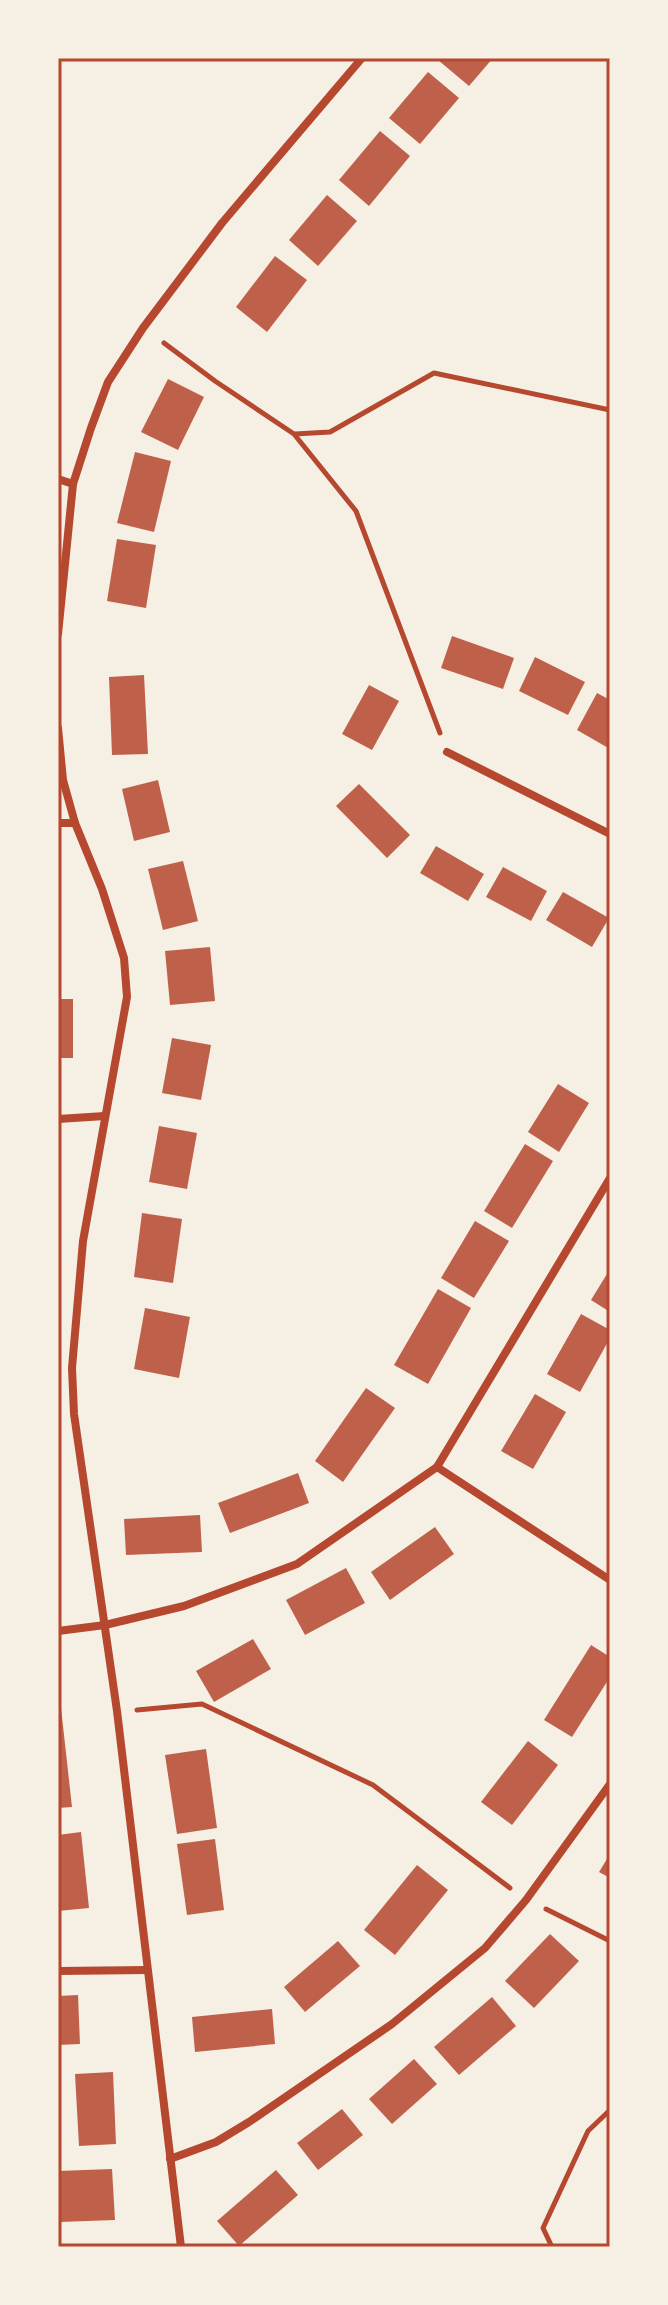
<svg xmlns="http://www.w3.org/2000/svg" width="668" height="2305" font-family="'PT Sans Narrow',sans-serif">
  <rect width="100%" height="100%" fill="#f6efe4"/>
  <!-- building -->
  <g fill="#bf614a">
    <polygon points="440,58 493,58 469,86 438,60"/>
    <polygon points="428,72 459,98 420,144 389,118"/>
    <polygon points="380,131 410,156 369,206 339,180"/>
    <polygon points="327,195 357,221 318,266 289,240"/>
    <polygon points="275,256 307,280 267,332 236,307"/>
    <polygon points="168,379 204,397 178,450 141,432"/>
    <polygon points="135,452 171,461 154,532 117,523"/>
    <polygon points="117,539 156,545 146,608 107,601"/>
    <polygon points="452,636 514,658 503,689 441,668"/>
    <polygon points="535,657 585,682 568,715 519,691"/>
    <polygon points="144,675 148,754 112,755 109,677"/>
    <polygon points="369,685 399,701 372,750 342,734"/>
    <polygon points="597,693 610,700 610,749 577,730"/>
    <polygon points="158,780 170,832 134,841 122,789"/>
    <polygon points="359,784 410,835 387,858 336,806"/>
    <polygon points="436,846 484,874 468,901 420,873"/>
    <polygon points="183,861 198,921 163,930 148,869"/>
    <polygon points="503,867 547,891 531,921 486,897"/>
    <polygon points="563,892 609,918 592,947 546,920"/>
    <polygon points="210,947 215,1001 170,1005 165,951"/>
    <rect x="58" y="999" width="15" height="59"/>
    <polygon points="172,1038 211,1045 201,1100 162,1093"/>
    <polygon points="558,1084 589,1103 559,1152 528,1132"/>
    <polygon points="159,1126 197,1133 187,1189 149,1182"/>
    <polygon points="525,1144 553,1161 512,1228 484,1211"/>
    <polygon points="142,1213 182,1219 173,1283 134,1277"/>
    <polygon points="475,1221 509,1241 474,1298 441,1278"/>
    <polygon points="610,1269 610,1312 591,1300"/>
    <polygon points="438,1289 471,1308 428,1384 394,1365"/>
    <polygon points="145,1308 190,1317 179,1378 134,1369"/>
    <polygon points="581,1314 610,1330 610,1338 580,1392 547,1374"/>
    <polygon points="366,1388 395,1408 343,1482 315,1461"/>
    <polygon points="535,1394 566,1412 533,1469 501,1451"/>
    <polygon points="298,1473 309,1503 230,1533 218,1503"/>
    <polygon points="200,1515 202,1552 126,1555 124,1519"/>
    <polygon points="435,1527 454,1554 390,1600 371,1572"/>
    <polygon points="346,1568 365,1603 305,1635 286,1600"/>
    <polygon points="253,1639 271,1669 214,1702 196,1671"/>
    <polygon points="591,1645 610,1657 610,1677 572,1737 544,1720"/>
    <polygon points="58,1699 60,1699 72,1807 58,1808"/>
    <polygon points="528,1741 558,1765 512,1825 481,1802"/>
    <polygon points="206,1749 217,1828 177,1834 165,1755"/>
    <polygon points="81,1832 89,1908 58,1911 58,1835"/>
    <polygon points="215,1839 224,1910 187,1915 177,1844"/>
    <polygon points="610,1854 610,1878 599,1872"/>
    <polygon points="417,1865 448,1890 395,1955 364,1930"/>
    <polygon points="550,1934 579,1961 534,2008 505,1981"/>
    <polygon points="338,1941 360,1966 305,2012 284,1987"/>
    <polygon points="78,1995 80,2044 58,2045 58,1996"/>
    <polygon points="492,1997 516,2026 459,2075 434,2047"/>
    <polygon points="272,2009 275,2044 195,2052 192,2017"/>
    <polygon points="414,2059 437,2084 392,2124 369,2099"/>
    <polygon points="113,2072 116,2144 79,2146 75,2074"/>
    <polygon points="342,2109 363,2135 318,2170 297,2143"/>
    <polygon points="112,2169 115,2220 60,2222 58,2171"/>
    <polygon points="276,2170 298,2195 239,2246 217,2221"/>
  </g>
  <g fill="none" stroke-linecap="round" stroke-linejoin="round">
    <!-- path -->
    <g stroke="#b5482f" stroke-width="5">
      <polyline points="164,343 215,381 294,434 356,511 440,733"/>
      <polyline points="295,434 330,432 434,373 610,410"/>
      <polyline points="137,1710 202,1704 373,1785 510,1888"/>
      <polyline points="546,1909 610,1941"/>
      <polyline points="552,2247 543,2228 588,2131 610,2110"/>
    </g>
    <!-- minor -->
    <g stroke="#b5482f" stroke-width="8">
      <polyline points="58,479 73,484"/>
      <polyline points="58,634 73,484 91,428 108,382 143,328 222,223 362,58"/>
      <polyline points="58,728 63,780 75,823 102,889 124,958 127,997 83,1241 72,1368 74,1414 117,1711 181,2247"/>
      <polyline points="447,752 610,834"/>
      <polyline points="58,823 75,823"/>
      <polyline points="58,1119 105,1116"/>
      <polyline points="437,1467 610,1580"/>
      <polyline points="58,1631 105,1625 184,1606 297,1564 437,1467 610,1178"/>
      <polyline points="58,1971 147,1970"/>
      <polyline points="170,2159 216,2142 249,2122 392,2024 485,1948 526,1900 610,1784"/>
    </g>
  </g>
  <!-- border -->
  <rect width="668" height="2305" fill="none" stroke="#f6efe4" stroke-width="120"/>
  <rect x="60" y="60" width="548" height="2185" fill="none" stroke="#b5482f" stroke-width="3"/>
</svg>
